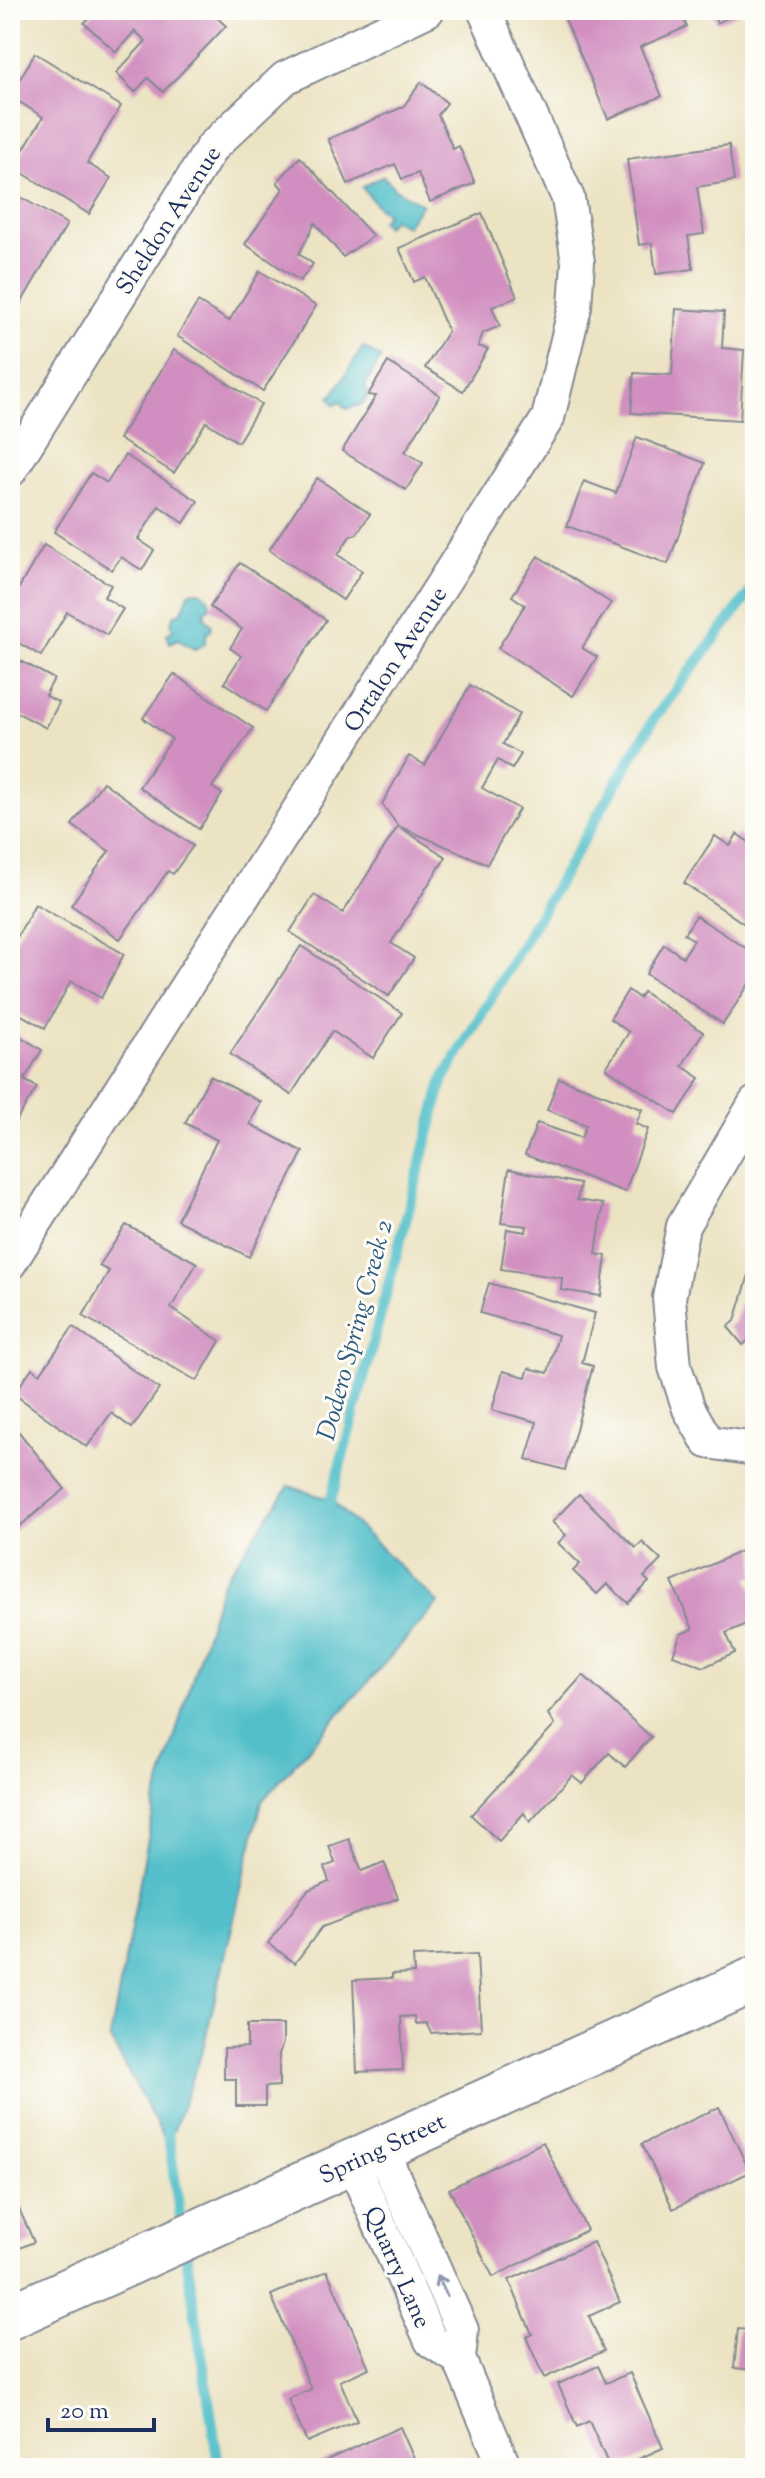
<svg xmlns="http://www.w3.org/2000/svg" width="765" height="2478" font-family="'Sorts Mill Goudy',serif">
  <rect width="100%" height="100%" fill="#fdfcf7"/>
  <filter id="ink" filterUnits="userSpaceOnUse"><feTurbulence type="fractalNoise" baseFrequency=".0125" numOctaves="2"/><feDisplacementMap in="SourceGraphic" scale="16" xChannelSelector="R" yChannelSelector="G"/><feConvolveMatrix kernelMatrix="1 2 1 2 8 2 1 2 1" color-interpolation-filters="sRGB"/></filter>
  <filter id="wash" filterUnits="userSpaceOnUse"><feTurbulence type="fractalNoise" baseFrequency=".006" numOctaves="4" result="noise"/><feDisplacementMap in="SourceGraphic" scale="32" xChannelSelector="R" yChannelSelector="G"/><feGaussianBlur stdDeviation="1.8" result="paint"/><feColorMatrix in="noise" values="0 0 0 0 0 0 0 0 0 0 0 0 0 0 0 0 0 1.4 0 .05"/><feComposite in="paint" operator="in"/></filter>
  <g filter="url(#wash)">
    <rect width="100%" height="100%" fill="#ece3c3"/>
    <!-- water -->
    <g fill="#52bfca" stroke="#367794" stroke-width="2">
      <polygon points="383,176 395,189 422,204 406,226 393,219 386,227 381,221 387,214 378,207 362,187"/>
      <polygon points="363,347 381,358 365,385 368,395 363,404 347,409 340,401 335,405 330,397 334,393"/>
      <polygon points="194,591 200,591 208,597 210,607 205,611 205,617 212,626 210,632 207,632 205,644 194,649 177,639 170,643 167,634 173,630 171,622 175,615 182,611 189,593"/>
      <polygon points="289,1486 331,1500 438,1603 262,1801 203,2049 168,2146 110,2038 156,1797 222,1583"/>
    </g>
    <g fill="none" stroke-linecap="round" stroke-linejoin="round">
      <!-- stream -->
      <g stroke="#52bfca" stroke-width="11">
        <polyline points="325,1512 331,1500 443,1080 654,719 755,586"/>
        <polyline points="168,2133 182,2230"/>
        <polyline points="185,2247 219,2468"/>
      </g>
    </g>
    <g id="blocks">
      <!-- building -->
      <g fill="#d18ec0">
        <polygon points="97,10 209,10 226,26 163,92 148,78 135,92 116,73 146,41 135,31 116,52 84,23"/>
        <polygon points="581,10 679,10 687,27 640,47 662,96 608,119 564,17"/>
        <polygon points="711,10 745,10 717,23"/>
        <polygon points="35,53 121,106 87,163 111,178 89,214 13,167 43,117 10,96"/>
        <polygon points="421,82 447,103 438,115 453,149 459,146 475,183 430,202 418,173 402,179 395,164 348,184 328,139 403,107"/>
        <polygon points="729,145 734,181 697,187 704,234 688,236 693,269 656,274 652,243 639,245 627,159"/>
        <polygon points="300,157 373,236 343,257 315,223 299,254 313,264 300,281 245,244 283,189 277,182"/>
        <polygon points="10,191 67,224 10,322"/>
        <polygon points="482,213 517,297 492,307 500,326 483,333 478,346 488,349 463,391 425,368 448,331 425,277 414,282 399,248"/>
        <polygon points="260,271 316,306 263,391 177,336 198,302 229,321"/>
        <polygon points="676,309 724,312 722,348 744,350 740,420 631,413 634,373 672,375"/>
        <polygon points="174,350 261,404 238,442 206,422 174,473 119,439"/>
        <polygon points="388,362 440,395 405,452 423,463 406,490 342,451 376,396 368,395"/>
        <polygon points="637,437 705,463 668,564 567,526 584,481 616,493"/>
        <polygon points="125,455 198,501 184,523 159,506 138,539 154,550 142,570 121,557 112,570 54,532 91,473 107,483"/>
        <polygon points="317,478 370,514 357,534 350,536 338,555 362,571 343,600 269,550"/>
        <polygon points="44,545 111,585 104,597 123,609 107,635 67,612 41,656 10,638 10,603"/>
        <polygon points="538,556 611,603 582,648 597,657 573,696 498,648 525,605 512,596"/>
        <polygon points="240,563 326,620 266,711 224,683 241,656 230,648 242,629 210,607"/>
        <polygon points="10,655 54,679 45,695 59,703 46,728 10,709"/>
        <polygon points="174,674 253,728 212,787 222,794 199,829 139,787 172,739 143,718"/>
        <polygon points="470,685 519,714 503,744 521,754 512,769 498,760 482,788 519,809 487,864 398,826 382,804 409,756 425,765"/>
        <polygon points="103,782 193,846 173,874 168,871 120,939 71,905 109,851 72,825"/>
        <polygon points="398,826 446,857 391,943 414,958 389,996 290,932 314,895 343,913"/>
        <polygon points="755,833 755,931 684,883 715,836 730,846 737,834 749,842"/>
        <polygon points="35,904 124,954 101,998 71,981 45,1028 10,1009 10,950"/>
        <polygon points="696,916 755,954 755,975 723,1024 646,974 664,944 683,957 694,940 684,934"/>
        <polygon points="301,946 402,1013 373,1058 332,1031 291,1095 230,1054"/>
        <polygon points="628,990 639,998 643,992 703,1032 682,1066 700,1078 677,1114 606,1068 629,1032 610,1019"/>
        <polygon points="10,1030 42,1050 24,1080 37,1087 10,1131"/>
        <polygon points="210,1076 261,1102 250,1124 303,1152 249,1257 177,1220 217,1140 185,1123"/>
        <polygon points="559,1078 642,1109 636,1124 648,1129 625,1192 525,1155 537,1123 581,1138 586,1125 547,1110"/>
        <polygon points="509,1169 580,1184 577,1200 603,1204 596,1254 606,1256 601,1296 561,1290 562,1278 501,1269 507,1229 526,1232 527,1226 501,1223"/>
        <polygon points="126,1225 197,1263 171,1308 220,1341 197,1381 83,1316 109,1271 99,1266"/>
        <polygon points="754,1258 755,1343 751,1338 743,1345 728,1327 735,1321"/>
        <polygon points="489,1283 595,1313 582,1363 593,1366 565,1470 526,1459 537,1422 492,1410 503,1371 526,1377 529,1368 548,1373 558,1335 480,1313"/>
        <polygon points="73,1327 159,1389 132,1428 111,1413 87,1447 14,1394 32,1368 40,1374"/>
        <polygon points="10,1421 65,1489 10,1534"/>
        <polygon points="579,1494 636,1548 642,1542 661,1560 644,1577 649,1582 628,1603 607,1584 597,1594 573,1571 580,1564 558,1543 566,1535 552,1522"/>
        <polygon points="755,1545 755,1575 748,1578 755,1593 755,1620 726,1633 735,1653 704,1667 673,1655 681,1634 693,1629 672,1582"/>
        <polygon points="583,1675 651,1737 625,1767 609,1753 582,1783 572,1775 530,1822 524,1813 499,1841 471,1815 555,1725 548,1714"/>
        <polygon points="349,1839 362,1871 384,1862 398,1898 322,1927 295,1963 268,1943 308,1890 329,1881 324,1867 335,1863 329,1846"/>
        <polygon points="477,1954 481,2030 431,2033 426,2023 416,2024 415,2016 401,2017 403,2070 357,2072 353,1980 392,1978 392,1974 414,1973 413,1957"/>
        <polygon points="247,2025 283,2025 283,2043 279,2054 279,2086 265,2087 265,2106 236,2106 236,2079 224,2079 224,2048 247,2047"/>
        <polygon points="719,2107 750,2172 673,2209 642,2144"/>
        <polygon points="543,2142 587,2230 493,2277 449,2189"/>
        <polygon points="10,2189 34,2242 10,2252"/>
        <polygon points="593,2242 620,2302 589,2316 604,2351 544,2378 526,2337 532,2334 509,2280"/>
        <polygon points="327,2271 369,2368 340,2381 357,2421 307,2442 288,2399 311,2389 271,2295"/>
        <polygon points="753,2321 755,2321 755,2370 734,2368 738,2329 752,2330"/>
        <polygon points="598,2366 606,2383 630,2373 663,2448 618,2468 610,2468 589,2421 577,2427 558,2384"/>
        <polygon points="400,2427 418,2468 319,2468 318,2464"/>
      </g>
    </g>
  </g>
  <g filter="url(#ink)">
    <use href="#blocks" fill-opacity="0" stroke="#848990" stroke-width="2"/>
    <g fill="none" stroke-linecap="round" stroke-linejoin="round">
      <defs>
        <g id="street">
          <polyline points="10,471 212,147 285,78 428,10"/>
          <polyline points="755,1103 683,1226 669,1298 675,1367 689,1409 708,1442 755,1449"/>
          <polyline points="10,1263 548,418 575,307 578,262 568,198 484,10"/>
          <polyline points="381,2148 462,2330 459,2359 505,2468"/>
          <polyline points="352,2162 431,2341 459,2359"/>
        </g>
        <polyline id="secondary" points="10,2317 755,1979"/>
      </defs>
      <!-- street casing -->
      <use href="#street" stroke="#848990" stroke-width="36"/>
      <!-- secondary casing -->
      <use href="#secondary" stroke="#848990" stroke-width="48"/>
      <!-- street -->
      <use href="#street" stroke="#fff" stroke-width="32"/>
      <!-- secondary -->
      <use href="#secondary" stroke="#fff" stroke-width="44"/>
    </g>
    <!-- one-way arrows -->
    <defs><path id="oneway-shaft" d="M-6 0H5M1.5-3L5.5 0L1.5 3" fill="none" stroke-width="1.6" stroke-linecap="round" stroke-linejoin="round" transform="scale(2)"/></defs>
    <use stroke="#8d97ae" href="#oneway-shaft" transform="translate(442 2286) rotate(-115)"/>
  </g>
  <g text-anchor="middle" stroke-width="6" stroke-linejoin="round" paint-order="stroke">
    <!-- street labels -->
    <g font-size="24" fill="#1b2f5e" stroke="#fdfcf7">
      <text transform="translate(168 220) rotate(-57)" y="8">Sheldon Avenue</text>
      <text transform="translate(395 659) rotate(-57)" y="8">Ortalon Avenue</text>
      <text transform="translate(382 2148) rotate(-25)" y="8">Spring Street</text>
      <text transform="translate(398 2267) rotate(66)" y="8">Quarry Lane</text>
    </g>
    <!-- water labels -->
    <g font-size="26" font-style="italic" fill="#2c5a7e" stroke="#fdfcf7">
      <text transform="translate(354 1330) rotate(-75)" y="9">Dodero Spring Creek 2</text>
    </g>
  </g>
  <!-- margin -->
  <rect width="765" height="2478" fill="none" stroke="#fdfcf7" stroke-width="40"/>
  <!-- scale -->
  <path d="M48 2418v12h106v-12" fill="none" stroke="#1b2f5e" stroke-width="4"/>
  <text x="60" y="2418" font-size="24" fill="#1b2f5e" stroke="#fdfcf7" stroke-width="6" paint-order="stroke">20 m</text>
</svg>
